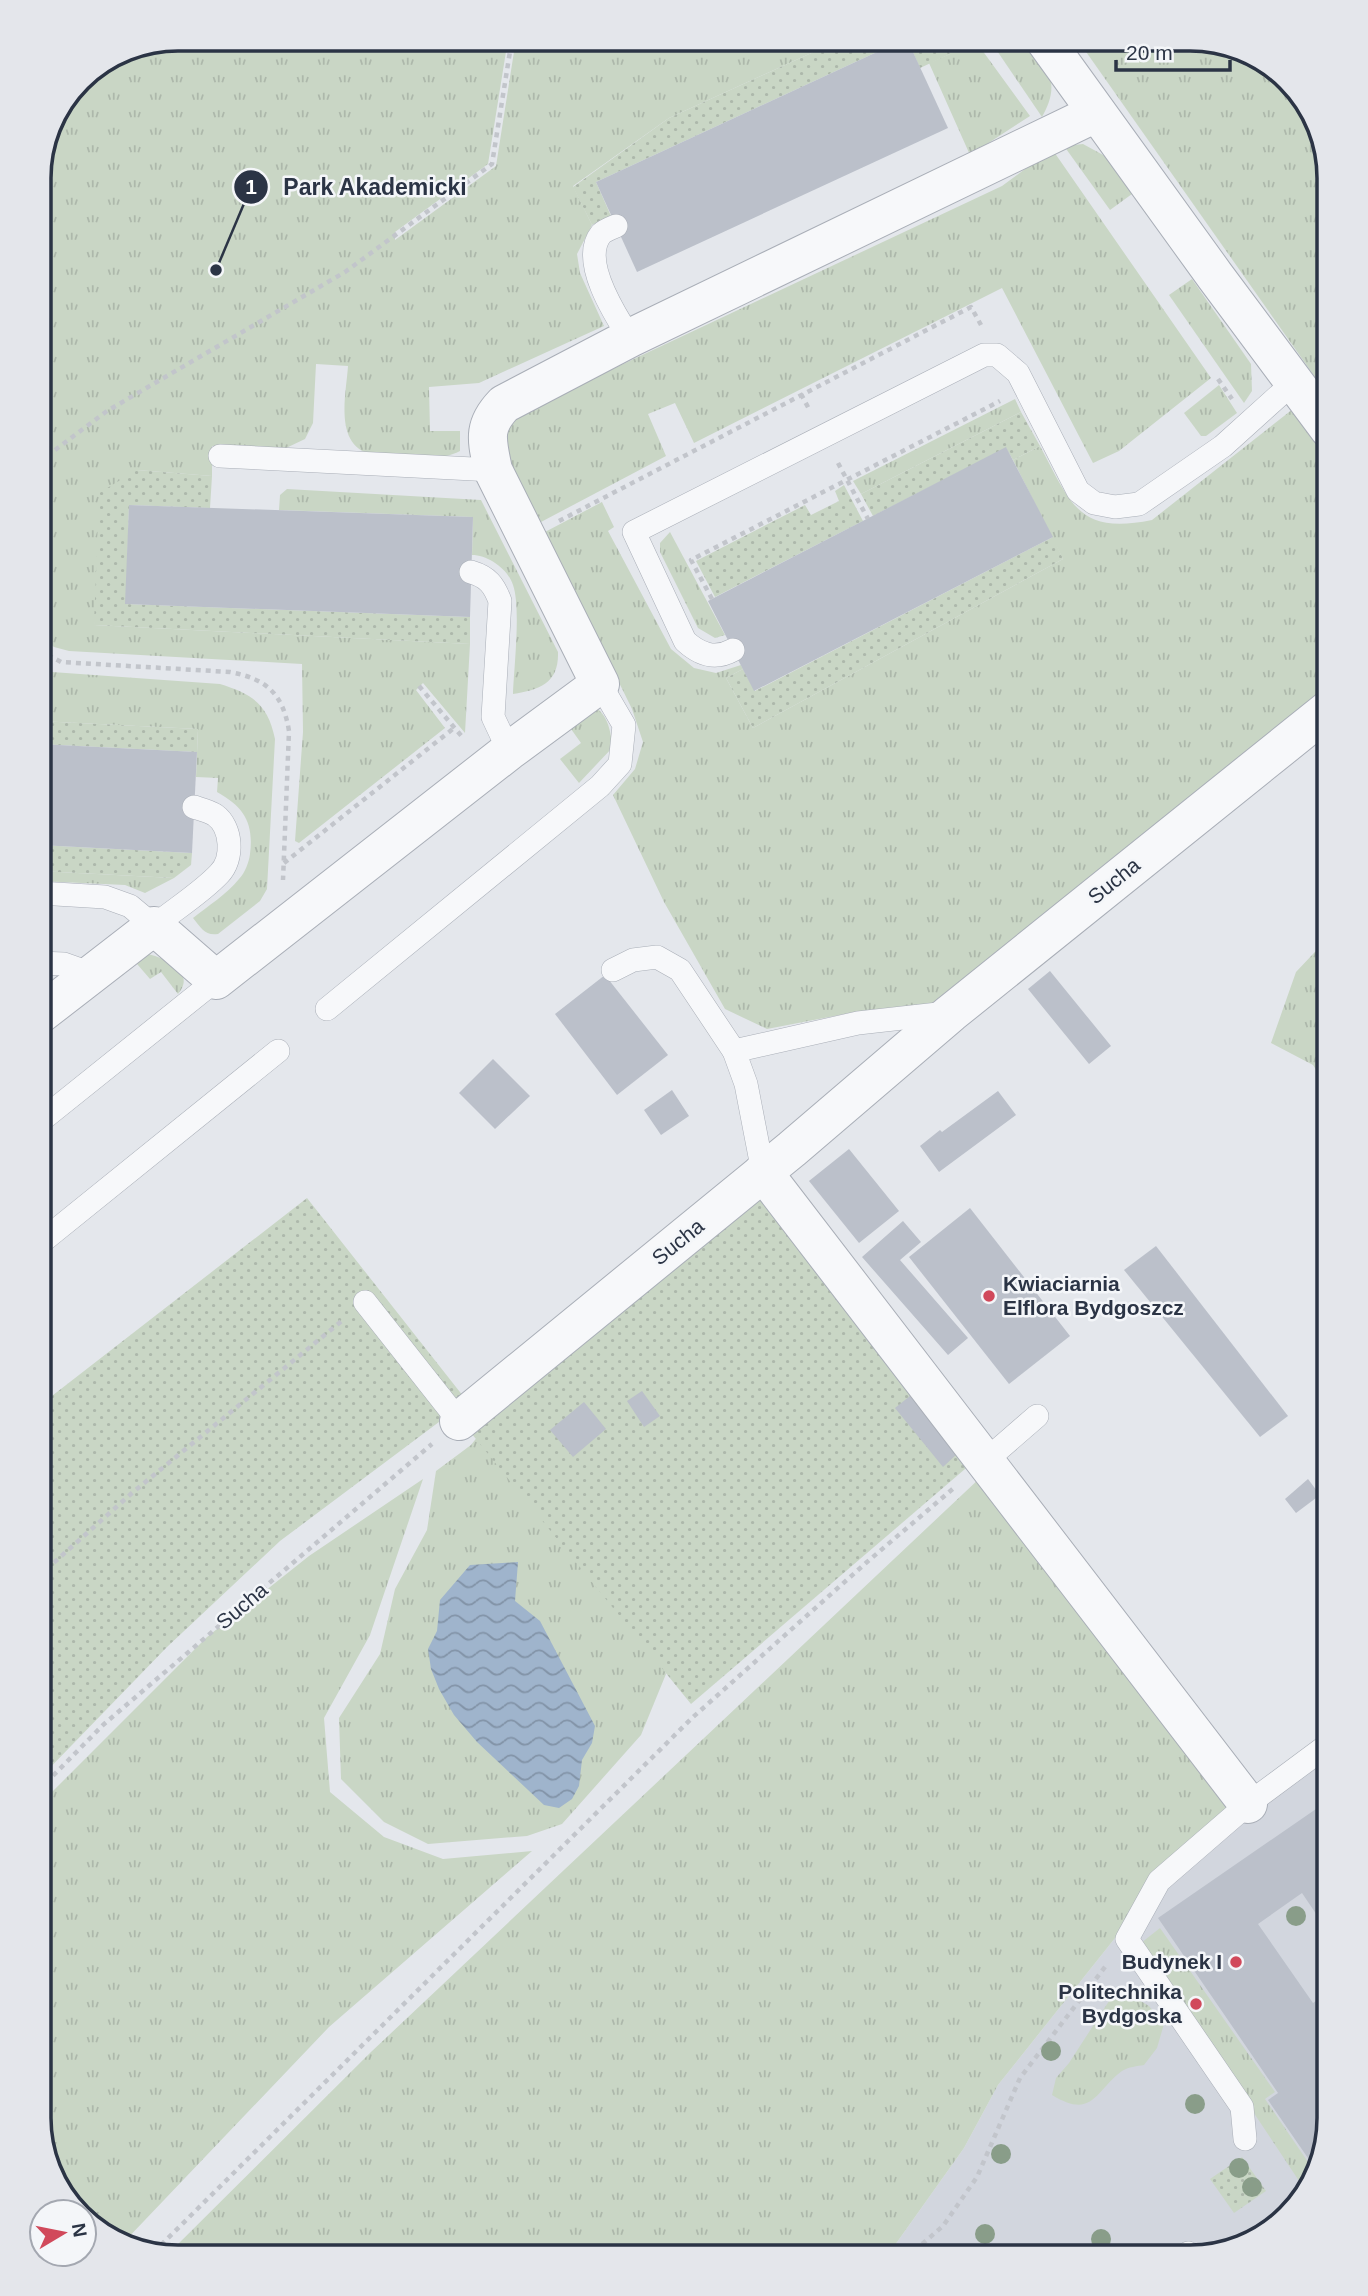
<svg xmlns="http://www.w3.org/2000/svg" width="1368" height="2296" font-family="Arial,sans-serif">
  <defs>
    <pattern id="grass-tufts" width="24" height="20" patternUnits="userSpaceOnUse" patternTransform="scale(1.75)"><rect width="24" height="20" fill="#c9d6c5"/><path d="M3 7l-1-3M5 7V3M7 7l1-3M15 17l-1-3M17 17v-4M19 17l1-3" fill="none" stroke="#adb8ab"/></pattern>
    <pattern id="forest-crowns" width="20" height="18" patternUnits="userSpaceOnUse" patternTransform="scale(1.75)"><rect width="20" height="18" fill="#c9d6c5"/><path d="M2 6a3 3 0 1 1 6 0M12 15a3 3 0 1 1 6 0" fill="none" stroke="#adb8ab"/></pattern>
    <pattern id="garden-dots" width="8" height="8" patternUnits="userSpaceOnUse" patternTransform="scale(1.75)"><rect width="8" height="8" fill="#c9d6c5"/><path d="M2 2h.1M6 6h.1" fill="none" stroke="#adb8ab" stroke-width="1.8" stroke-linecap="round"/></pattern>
    <pattern id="water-waves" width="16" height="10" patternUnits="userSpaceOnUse" patternTransform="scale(1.75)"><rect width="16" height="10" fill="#9fb4cc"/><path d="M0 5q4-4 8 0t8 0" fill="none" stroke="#8293a7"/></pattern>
  </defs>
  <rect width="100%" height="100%" fill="#e4e7ec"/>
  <!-- built -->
  <polygon fill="#d2d6de" points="1329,1754 1329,2119 1306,2195 1252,2243 1191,2257 876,2257 895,2245 964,2148 998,2085 1127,1923 1317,1761"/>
  <!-- grass -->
  <g fill="url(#grass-tufts)">
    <path d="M177 39H508L488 164 395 232V240L496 166 516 39H842L669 118 573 186 592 225 577 254 580 273 604 326 479 383 429 387 430 431H460V451C443 460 426 457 407 456 397 456 385 457 374 455 333 447 346 396 348 366L316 364 313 423 305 439 284 449 212 446V476L137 470 94 625 470 644 465 733 423 683 416 690 445 728 299 843 295 841 303 732 302 664 69 651 54 647 39 635V169L53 116 79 79 125 49Z"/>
    <polygon points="943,39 974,39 1030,116 970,155 929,63 950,54"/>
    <path d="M989 39H1024L1050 77C1054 92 1049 104 1042 117Z"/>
    <polygon points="1077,39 1200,39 1268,62 1315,116 1329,177 1329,397"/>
    <polygon points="1083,144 1105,156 1131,190 1132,194 1110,210 1064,146"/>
    <path d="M1052 149 1211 378 1119 451 1093 463 1002 288 694 443 675 403 648 414 666 456 541 522C532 506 501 457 503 441 504 430 511 420 519 413L1002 186Z"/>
    <polygon points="1192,279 1251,364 1252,391 1244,403 1169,295"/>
    <polygon points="1219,385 1237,413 1206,436 1201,436 1184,413"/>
    <polygon points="1015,399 1021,412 861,494 853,481"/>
    <path d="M1298 405 1329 450V696L942 1008 850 1013 767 1029 725 1009 664 902 613 795 635 769 643 742 632 709 545 532 602 502 614 527 608 531 671 649 694 668 716 673 741 665 743 669 726 678 753 728 1063 559 1013 460 1040 446C1071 504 1078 535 1152 520Z"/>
    <path d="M287 489 481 500 558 652C559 683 540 690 513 694 514 668 521 607 513 585 508 569 488 555 472 555L473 517 279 510 280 495Z"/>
    <polygon points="670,532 725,635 715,638 698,628 660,552 660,543"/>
    <path d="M39 663 52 672 220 684C252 694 268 704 275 739L267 889 260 901 218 934C205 936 201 928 193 918 208 906 227 894 239 879 245 873 249 862 250 854 254 823 244 807 217 792L218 778 196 777 198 729 39 721Z"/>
    <path d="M594 706C609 716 610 731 613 747L579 783 560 759 581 743 566 722Z"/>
    <polygon points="39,871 174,878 145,893 125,885 39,881"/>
    <polygon points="1329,937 1329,1090 1313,1065 1271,1043 1296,972"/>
    <path d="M148 954C166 958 197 973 178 994L161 972 150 979 131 957Z"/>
    <polygon points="503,1404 646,1619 666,1674 641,1735 562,1824 527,1836 428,1844 384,1822 341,1779 339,1718 380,1654 395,1589 427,1530 436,1471 471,1445"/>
    <polygon points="981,1477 1231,1805 1127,1923 998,2085 964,2148 895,2245 876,2257 166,2256 371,2052"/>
    <polygon points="423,1479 370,1635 324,1718 330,1792 384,1837 443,1859 532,1851 329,2027 124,2242 101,2234 84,2215 84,2212 81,2212 53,2180 39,2119 39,1805 207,1637 309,1556"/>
    <polygon points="1160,1928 1275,2092 1265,2099 1308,2162 1318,2156 1307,2193 1141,1943"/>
    <path d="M1129 1994 1149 2006 1164 2024 1157 2048 1144 2065C1138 2066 1128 2067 1122 2071 1095 2091 1093 2120 1052 2095L1056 2078 1069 2063 1111 1998Z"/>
  </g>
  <!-- forest -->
  <path fill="url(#forest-crowns)" d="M1329 324V381C1311 357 1315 351 1327 325Z"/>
  <!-- garden -->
  <g fill="url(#garden-dots)">
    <polygon points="842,39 905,39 596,182 611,216 592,225 573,187 669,118"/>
    <polygon points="907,39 943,39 950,54 920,68"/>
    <polygon points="1021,412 1040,446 1013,460 1006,448 873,516 861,494"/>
    <polygon points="137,470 212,476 210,508 129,505 126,604 470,617 470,644 94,625 99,493"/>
    <polygon points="844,485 863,521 715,597 696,561 805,505 811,515 839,501 835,491"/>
    <polygon points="1053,537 1063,559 753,728 726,678 743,669 755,691"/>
    <polygon points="39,721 198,729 197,752 39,744"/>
    <polygon points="39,845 192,853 191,865 174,878 39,871"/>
    <polygon points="764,1186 972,1463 691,1704 467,1428"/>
    <polygon points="307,1198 467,1401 280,1541 167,1647 39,1779 39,1406"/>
    <polygon points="1242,2157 1266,2191 1234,2213 1210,2179"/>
  </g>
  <!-- water -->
  <polygon fill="url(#water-waves)" points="518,1562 515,1601 540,1621 595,1726 592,1743 582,1760 579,1786 572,1799 559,1808 544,1805 477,1742 454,1715 439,1689 431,1669 428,1649 437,1631 440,1600 470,1565"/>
  <!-- building -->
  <g fill="#bbc0ca">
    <polygon points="905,39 907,39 948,128 637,272 596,182"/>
    <polygon points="1006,447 1053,537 754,691 708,601"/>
    <polygon points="129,505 473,517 470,617 125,604"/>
    <polygon points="39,744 197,752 192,853 39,845"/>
    <polygon points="1050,971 1111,1046 1089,1064 1028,989"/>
    <polygon points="605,975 668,1055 617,1095 555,1014"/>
    <polygon points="493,1059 530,1096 495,1129 459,1093"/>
    <polygon points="672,1090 689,1116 661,1135 644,1110"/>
    <polygon points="998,1091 1016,1115 939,1172 920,1146 940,1130 942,1132"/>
    <polygon points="849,1149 899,1211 859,1243 809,1181"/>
    <polygon points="970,1208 1070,1336 1009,1384 909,1257"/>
    <polygon points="903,1221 921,1242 900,1260 968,1338 948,1355 862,1257"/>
    <polygon points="1156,1246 1288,1416 1260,1437 1124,1270"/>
    <polygon points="642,1391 660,1416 644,1427 627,1401"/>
    <polygon points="910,1396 957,1454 943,1467 895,1408"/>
    <polygon points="584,1402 606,1429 573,1457 550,1430"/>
    <polygon points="1308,1479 1320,1495 1296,1513 1285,1499"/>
    <polygon points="1329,1800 1329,1933 1302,1893 1258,1924 1313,2003 1329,1992 1329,2119 1319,2155 1310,2161 1268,2100 1278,2093 1158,1918"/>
  </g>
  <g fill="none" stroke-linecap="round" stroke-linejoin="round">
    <defs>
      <g id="service">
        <path d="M616 226C611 228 604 231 601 234 580 260 615 315 630 338"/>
        <polyline points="220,456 493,470"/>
        <path d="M471 572C488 577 494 585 500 601L493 717 509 751"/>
        <path d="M733 650C715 660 699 654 685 641L634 532 984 355H997L1018 373 1078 491 1094 503 1115 507 1139 504 1223 446 1294 382"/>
        <path d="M39 893 105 897 130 906 154 926C175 909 201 893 219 874 234 859 232 827 215 815 209 811 200 809 194 807"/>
        <polyline points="39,963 64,964 92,974"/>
        <polyline points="613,970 633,960 657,957 680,970 734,1051 746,1084 763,1172"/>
        <polyline points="327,1009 600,786 620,764 624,725 600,684"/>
        <polyline points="734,1051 858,1023 947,1013"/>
        <polyline points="39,1122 216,980"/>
        <polyline points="39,1244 278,1051"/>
        <polyline points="365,1302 459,1421"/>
        <polyline points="984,1462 1037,1416"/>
        <polyline points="1245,2139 1242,2107 1127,1939 1159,1881 1248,1804 1329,1744"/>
        <polyline points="1183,2257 1188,2253"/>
      </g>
      <g id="minor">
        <polyline points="1044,39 1215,276 1329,429"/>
        <path d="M39 1015 154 926 216 980 509 751 600 684 493 470C487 440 482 427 504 404L630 338 1096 113"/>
        <polyline points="763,1172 1248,1804"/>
        <polyline points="459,1421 792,1149 951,1013 1329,709"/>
      </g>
    </defs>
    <!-- service casing -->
    <use href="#service" stroke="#a9aeb7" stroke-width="24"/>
    <!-- minor casing -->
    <use href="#minor" stroke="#a9aeb7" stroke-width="40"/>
    <!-- path -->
    <g stroke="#c2c5cb" stroke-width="4.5" stroke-dasharray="5 5" stroke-linecap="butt">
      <polyline points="1218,379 1232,399"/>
      <polyline points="801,394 809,409"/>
      <polyline points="39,462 107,411 345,272 492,164 512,39"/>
      <polyline points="838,463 868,519"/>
      <polyline points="559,521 971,307 981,325"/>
      <polyline points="712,599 691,560 1000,401"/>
      <path d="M39 650 61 662 230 672C267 679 283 694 289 731L283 880"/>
      <polyline points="419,686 464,739"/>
      <polyline points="284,863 454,728"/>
      <polyline points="39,1576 132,1493 343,1320"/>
      <polyline points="39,1790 103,1725 432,1444"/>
      <polyline points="154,2252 692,1718 867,1562 955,1487"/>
      <polyline points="907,2257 943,2226 977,2177 1020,2078 1108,1963"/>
    </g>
    <!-- service -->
    <use href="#service" stroke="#f7f8fa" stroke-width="23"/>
    <!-- minor -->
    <use href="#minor" stroke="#f7f8fa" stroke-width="38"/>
  </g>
  <!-- trees -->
  <g fill="#899d89">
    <circle cx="1296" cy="1916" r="10"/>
    <circle cx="1051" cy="2051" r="10"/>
    <circle cx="1195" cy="2104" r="10"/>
    <circle cx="1001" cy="2154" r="10"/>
    <circle cx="1239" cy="2168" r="10"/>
    <circle cx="1252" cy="2187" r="10"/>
    <circle cx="985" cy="2234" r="10"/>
    <circle cx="1101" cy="2239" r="10"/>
  </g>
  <!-- markers -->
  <g fill="#d1495b" stroke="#f4f6f9" stroke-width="2.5">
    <circle cx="989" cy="1296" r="7"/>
    <circle cx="1236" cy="1962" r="7"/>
    <circle cx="1196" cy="2004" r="7"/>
  </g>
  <g text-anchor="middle" stroke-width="5" stroke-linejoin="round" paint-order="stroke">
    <!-- street labels -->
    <g font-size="21" fill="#2b3445" stroke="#f4f6f9">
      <text transform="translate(1114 881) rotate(-39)" y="7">Sucha</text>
      <text transform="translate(678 1242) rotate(-39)" y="7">Sucha</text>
      <text transform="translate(242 1606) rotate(-40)" y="7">Sucha</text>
    </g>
    <!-- poi labels -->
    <g font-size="21" font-weight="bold" fill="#2b3445" stroke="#f4f6f9" text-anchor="end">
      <text x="1003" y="1291" text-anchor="start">Kwiaciarnia<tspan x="1003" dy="24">Elflora Bydgoszcz</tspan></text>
      <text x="1222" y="1969">Budynek I</text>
      <text x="1182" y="1999">Politechnika<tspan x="1182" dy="24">Bydgoska</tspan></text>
    </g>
  </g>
  <!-- crop -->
  <path d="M0 0H1368V2296H0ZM178 51H1190A127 127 0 0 1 1317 178V2118A127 127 0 0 1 1190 2245H178A127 127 0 0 1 51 2118V178A127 127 0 0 1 178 51Z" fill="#e4e6eb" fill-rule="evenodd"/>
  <path fill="none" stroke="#2b3445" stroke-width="3.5" d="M178 51H1190A127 127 0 0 1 1317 178V2118A127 127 0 0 1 1190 2245H178A127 127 0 0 1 51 2118V178A127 127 0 0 1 178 51Z"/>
  <!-- callouts -->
  <path fill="none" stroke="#2b3445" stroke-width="2.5" d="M216 270L251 187"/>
  <g fill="#2b3445" stroke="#f4f6f9" stroke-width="2.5">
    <circle cx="216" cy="270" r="7"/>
    <circle cx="251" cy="187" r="18"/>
  </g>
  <g font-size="21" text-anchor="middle" font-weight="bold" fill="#fff">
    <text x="251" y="194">1</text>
  </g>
  <g font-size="23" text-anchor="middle" font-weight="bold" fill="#2b3445" stroke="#f4f6f9" stroke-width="5" stroke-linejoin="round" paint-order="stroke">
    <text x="375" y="195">Park Akademicki</text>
  </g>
  <!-- north arrow -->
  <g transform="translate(63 2233) rotate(80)"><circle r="33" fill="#f4f6f9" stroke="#a4a8b1" stroke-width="2"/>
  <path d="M0-5L12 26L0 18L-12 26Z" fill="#d1495b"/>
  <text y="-10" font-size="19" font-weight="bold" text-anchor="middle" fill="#2b3445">N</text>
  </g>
  <!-- scale -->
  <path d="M1116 60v10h114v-10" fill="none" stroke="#2b3445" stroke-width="3.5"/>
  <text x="1126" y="60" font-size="21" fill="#2b3445" stroke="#f4f6f9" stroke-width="5" paint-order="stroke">20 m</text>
</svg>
